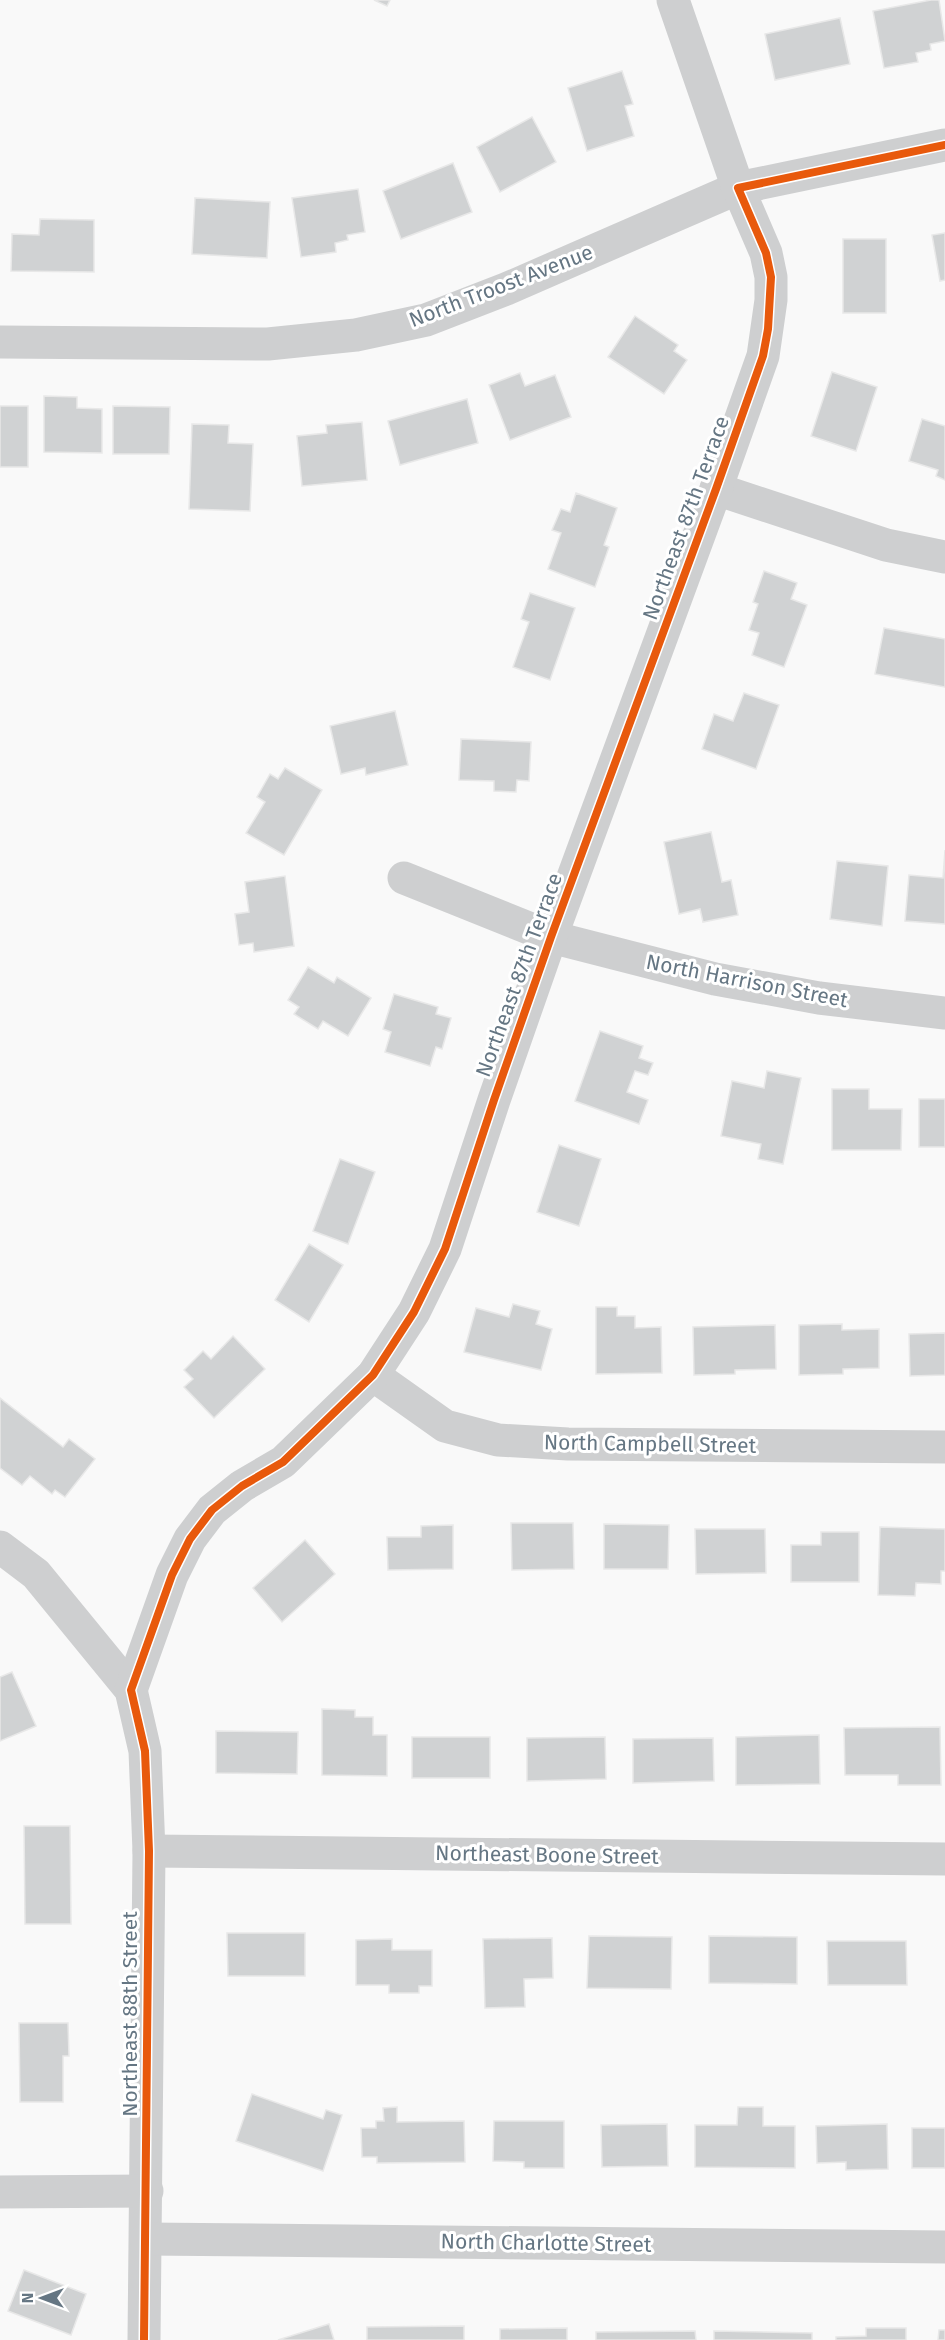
<svg xmlns="http://www.w3.org/2000/svg" width="945" height="2340" font-family="'Fira Sans',sans-serif">
  <rect width="100%" height="100%" fill="#f9f9f9"/>
  <!-- building -->
  <g fill="#d0d2d3" stroke="#e8e8e8" stroke-width="1.5">
    <polygon points="374,0 390,0 387,6"/>
    <polygon points="931,0 939,0 945,41 930,44 931,50 916,53 918,62 884,68 873,11"/>
    <polygon points="840,18 850,64 775,80 765,34"/>
    <polygon points="622,71 633,104 625,106 634,136 587,151 568,88"/>
    <polygon points="532,117 556,162 500,192 477,147"/>
    <polygon points="453,163 472,212 401,239 383,191"/>
    <polygon points="358,189 365,232 347,235 348,240 335,243 336,252 301,257 292,198"/>
    <polygon points="195,198 270,202 267,258 192,254"/>
    <polygon points="40,219 94,220 94,272 11,271 12,234 39,235"/>
    <polygon points="945,233 945,280 940,281 932,235"/>
    <rect x="843" y="239" width="43" height="74"/>
    <polygon points="635,316 678,345 674,351 687,360 664,394 608,357"/>
    <polygon points="832,372 877,387 856,451 811,436"/>
    <polygon points="520,373 525,386 555,375 571,417 510,440 489,385"/>
    <polygon points="44,396 77,397 77,408 102,409 102,453 44,452"/>
    <polygon points="467,399 478,443 400,465 388,421"/>
    <rect x="0" y="406" width="28" height="61"/>
    <polygon points="113,406 170,407 169,454 113,454"/>
    <polygon points="922,419 945,426 945,480 936,476 938,470 909,461"/>
    <polygon points="362,422 367,480 302,486 297,436 327,433 326,425"/>
    <polygon points="192,424 229,425 228,443 253,444 250,511 189,509"/>
    <polygon points="576,493 617,508 604,545 609,547 595,587 548,569 561,533 552,530 561,509 570,512"/>
    <polygon points="764,571 797,583 791,599 807,605 784,667 752,655 759,633 749,630 758,604 753,602"/>
    <polygon points="530,593 575,608 550,680 513,667 529,622 521,619"/>
    <polygon points="884,628 945,639 945,687 875,674"/>
    <polygon points="744,693 779,705 756,769 702,749 714,714 733,721"/>
    <polygon points="395,711 408,765 366,775 365,768 341,774 330,726"/>
    <polygon points="461,739 531,742 529,781 517,780 516,792 494,791 494,781 459,780"/>
    <polygon points="285,768 322,790 284,855 246,833 265,802 257,797 270,774 278,779"/>
    <polygon points="711,832 722,882 731,880 738,915 703,922 700,909 679,914 664,842"/>
    <polygon points="945,850 945,924 905,921 909,875 943,878"/>
    <polygon points="837,861 888,866 882,926 830,919"/>
    <polygon points="285,876 294,946 254,952 253,943 239,945 235,914 249,912 245,882"/>
    <polygon points="308,967 334,983 337,977 371,998 348,1036 323,1021 318,1029 294,1014 299,1007 288,1000"/>
    <polygon points="394,994 438,1007 436,1014 451,1018 442,1049 436,1047 430,1066 385,1052 391,1032 383,1029"/>
    <polygon points="600,1031 643,1046 639,1058 653,1063 648,1075 635,1071 627,1092 648,1100 639,1124 575,1101"/>
    <polygon points="767,1071 801,1078 783,1164 758,1159 761,1144 721,1136 732,1081 764,1088"/>
    <polygon points="832,1089 869,1089 869,1109 902,1109 901,1150 832,1150"/>
    <rect x="919" y="1099" width="26" height="48"/>
    <polygon points="559,1145 601,1159 579,1226 537,1212"/>
    <polygon points="340,1159 375,1172 348,1244 313,1231"/>
    <polygon points="309,1244 343,1265 309,1322 275,1300"/>
    <polygon points="513,1304 540,1311 536,1324 552,1329 541,1370 464,1352 476,1308 509,1317"/>
    <polygon points="596,1307 617,1307 617,1316 635,1316 635,1328 661,1327 662,1373 596,1374"/>
    <polygon points="842,1324 842,1330 879,1329 879,1368 843,1369 843,1374 799,1375 799,1325"/>
    <polygon points="775,1325 776,1369 735,1370 735,1374 694,1375 693,1327"/>
    <polygon points="945,1333 945,1375 910,1376 909,1334"/>
    <polygon points="233,1336 265,1369 214,1418 184,1387 193,1379 184,1370 203,1351 211,1359"/>
    <polygon points="0,1398 63,1447 69,1439 95,1459 65,1497 55,1490 52,1494 30,1476 22,1485 0,1468"/>
    <polygon points="511,1523 573,1523 574,1569 512,1570"/>
    <polygon points="604,1524 669,1525 668,1569 604,1569"/>
    <polygon points="453,1525 453,1569 388,1570 387,1537 421,1537 421,1526"/>
    <polygon points="880,1527 945,1529 945,1571 941,1571 941,1584 916,1583 915,1596 878,1595"/>
    <polygon points="695,1529 765,1529 766,1573 696,1574"/>
    <polygon points="821,1532 859,1532 859,1582 791,1582 791,1545 821,1545"/>
    <polygon points="305,1540 335,1574 282,1622 253,1588"/>
    <polygon points="12,1672 36,1726 0,1741 0,1677"/>
    <polygon points="322,1709 355,1710 355,1717 373,1717 373,1735 387,1735 387,1776 322,1775"/>
    <polygon points="940,1727 941,1785 898,1785 898,1775 845,1775 844,1728"/>
    <polygon points="216,1731 298,1732 297,1774 216,1773"/>
    <polygon points="819,1735 820,1784 736,1785 736,1737"/>
    <rect x="412" y="1737" width="78" height="41"/>
    <polygon points="605,1737 606,1779 527,1781 527,1738"/>
    <polygon points="713,1738 714,1781 633,1783 633,1739"/>
    <polygon points="24,1826 70,1826 71,1924 25,1924"/>
    <polygon points="227,1933 305,1933 305,1976 228,1976"/>
    <polygon points="589,1936 672,1937 671,1989 587,1988"/>
    <polygon points="709,1936 797,1937 797,1984 709,1983"/>
    <polygon points="552,1938 553,1978 524,1979 525,2007 485,2008 483,1939"/>
    <polygon points="392,1939 392,1950 432,1950 432,1986 419,1986 419,1993 389,1993 389,1985 356,1985 356,1940"/>
    <polygon points="827,1941 906,1941 907,1985 828,1985"/>
    <polygon points="19,2023 68,2023 69,2056 63,2056 63,2102 20,2102"/>
    <polygon points="252,2094 323,2119 326,2110 342,2115 323,2171 236,2141"/>
    <polygon points="397,2107 397,2122 464,2121 465,2162 377,2163 377,2157 362,2157 361,2128 376,2128 376,2121 384,2121 383,2108"/>
    <polygon points="738,2107 763,2107 763,2126 795,2126 795,2168 695,2167 695,2125 737,2125"/>
    <polygon points="494,2121 564,2121 564,2168 524,2168 524,2162 493,2161"/>
    <polygon points="667,2124 668,2166 602,2167 601,2125"/>
    <polygon points="887,2124 888,2169 846,2170 846,2162 817,2163 816,2126"/>
    <rect x="912" y="2128" width="33" height="40"/>
    <polygon points="24,2270 86,2294 71,2335 8,2311"/>
    <polygon points="329,2324 334,2340 278,2340"/>
    <polygon points="464,2326 464,2340 367,2340 367,2327"/>
    <polygon points="567,2328 567,2340 500,2340 500,2329"/>
    <polygon points="866,2328 906,2328 906,2340 836,2340 836,2337 866,2336"/>
    <polygon points="939,2330 945,2330 945,2340 938,2340"/>
    <polygon points="695,2331 696,2340 596,2340 596,2332"/>
    <polygon points="714,2331 812,2333 812,2340 714,2340"/>
  </g>
  <g fill="none" stroke-linecap="round" stroke-linejoin="round">
    <!-- minor -->
    <g stroke="#cecfd0" stroke-width="33">
      <polyline points="0,342 268,344 356,335 426,320 506,289 738,188 945,145"/>
      <polyline points="716,489 886,545 945,557"/>
      <polyline points="404,878 551,937 715,979 819,998 945,1013"/>
      <polyline points="373,1375 445,1426 498,1440 568,1444 945,1447"/>
      <polyline points="0,1547 36,1574 131,1690 145,1751 149,1851 144,2340"/>
      <polyline points="131,1690 172,1575 190,1539 212,1510 242,1486 283,1462 373,1375 414,1312 445,1249 494,1100 551,937 716,489 763,356 771,300 771,277 766,253 738,188 673,0"/>
      <polyline points="149,1851 945,1859"/>
      <polyline points="0,2192 147,2191"/>
      <polyline points="146,2239 945,2247"/>
    </g>
    <defs>
      <polyline id="cycleway" points="144,2340 149,1851 145,1751 131,1690 172,1575 190,1539 212,1510 242,1486 283,1462 373,1375 414,1312 445,1249 494,1100 551,937 716,489 763,356 768,329 771,277 766,253 738,188 945,145"/>
    </defs>
    <!-- cycleway casing -->
    <use href="#cycleway" stroke="#fff" stroke-width="11"/>
    <!-- cycleway -->
    <use href="#cycleway" stroke="#e8590c" stroke-width="8"/>
  </g>
  <g text-anchor="middle" stroke-width="6" stroke-linejoin="round" paint-order="stroke">
    <!-- street labels -->
    <g font-size="21" fill="#657683" stroke="#fff">
      <text transform="translate(501 286) rotate(-21)" y="7">North Troost Avenue</text>
      <text transform="translate(686 518) rotate(-70)" y="7">Northeast 87th Terrace</text>
      <text transform="translate(519 975) rotate(-70)" y="7">Northeast 87th Terrace</text>
      <text transform="translate(747 981) rotate(11)" y="7">North Harrison Street</text>
      <text transform="translate(650 1444) rotate(1)" y="7">North Campbell Street</text>
      <text transform="translate(547 1855) rotate(1)" y="7">Northeast Boone Street</text>
      <text transform="translate(130 2014) rotate(-90)" y="7">Northeast 88th Street</text>
      <text transform="translate(546 2243) rotate(1)" y="7">North Charlotte Street</text>
    </g>
  </g>
  <!-- north arrow -->
  <g transform="translate(42 2298) rotate(270)" stroke="#ffffff" stroke-width="4.5" paint-order="stroke">
  <path d="M0-4.5L10 22L0 15L-10 22Z" fill="#657683"/>
  <text y="-9" font-size="16" font-weight="bold" text-anchor="middle" fill="#657683">N</text>
  </g>
</svg>
